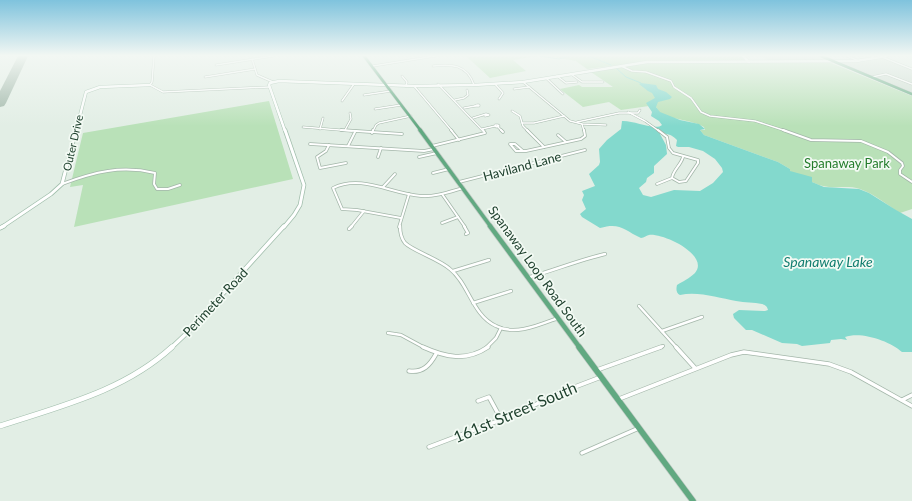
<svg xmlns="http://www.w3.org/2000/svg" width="912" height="501" font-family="Lato,sans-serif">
  <rect width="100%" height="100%" fill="#e2eee5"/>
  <!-- built -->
  <g fill="#cfded3">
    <polygon points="761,56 816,56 824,60 768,60"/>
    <polygon points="885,58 912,69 912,92 842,63 863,62"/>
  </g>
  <!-- green -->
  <g fill="#b9e1b8">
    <polygon points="466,56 538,56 513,60 526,71 490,78"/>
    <polygon points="547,56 741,56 744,60 650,61 587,69 576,61"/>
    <path d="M645 63H831L912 96V209L900 213C887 205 875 194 860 189 848 185 835 189 823 186 811 183 801 175 789 171L790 169 778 162 704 135 700 130H705L704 127C693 120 667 119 659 112 658 110 657 108 656 107L649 106 621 110 609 102 583 107 560 89 579 85 582 87H613L591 72Z"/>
    <polygon points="269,101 293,179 74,227 83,185 70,187 83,133"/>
  </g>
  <!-- water -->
  <path fill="#83d9cd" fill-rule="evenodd" d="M641 83 656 85 658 89 666 92 672 97 670 99 658 102 656 107 660 112 680 120 699 124 705 129 700 130 704 135 778 162 790 169V171L812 177V182L824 187 859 189 869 193 896 210 912 219V352H902C890 341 861 331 845 337L847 340 841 339 831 340 830 343 802 346 797 344 782 343 752 330H746L734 318 733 314 739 310 765 311 768 310C767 306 765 305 762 304 754 302 745 303 736 301 719 298 698 291 680 295 676 293 676 289 677 285 682 282 690 278 695 273 710 255 663 233 649 235 647 235 644 238 641 238 624 230 620 222 600 228L582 217 580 214 586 209 582 200 584 195 582 191 595 186 589 174 599 165 600 162 599 149 607 140 621 129 622 121C633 120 656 131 662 125L659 121 651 116 652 112 646 103 655 98 652 93 648 91 639 84ZM660 134C668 133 672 135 677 140L676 146 678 147H689L703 151 715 159 722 168 723 172 713 183 700 191 674 190 651 197 643 195 639 188 646 182 647 178 654 173V166L667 154 666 145Z"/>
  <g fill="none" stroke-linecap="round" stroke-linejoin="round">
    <!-- stream -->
    <g stroke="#83d9cd" stroke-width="1">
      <polyline points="540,56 559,59 570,56"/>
      <polyline points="561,56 569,56"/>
      <polyline points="589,56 611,65"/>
      <polyline points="616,68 626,77 641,83"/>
    </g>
    <!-- runway -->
    <polygon fill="#9eb5a7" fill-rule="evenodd" points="18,56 28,56 6,103 4,106 0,107 0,91"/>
    <defs>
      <g id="street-far3">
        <polyline points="154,56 152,82 150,85 163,92 269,87"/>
        <polyline points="847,56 859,61"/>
        <polyline points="871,56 876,58"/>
        <polyline points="882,57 912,69"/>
        <polyline points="252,59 257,75 273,82"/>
        <polyline points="216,65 273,56"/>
        <polyline points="373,66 435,56"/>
        <path d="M433 66C451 64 467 64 474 85"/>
        <polyline points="621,66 632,71 646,72 671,81 674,87 691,98 701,112 710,116 755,121 786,131"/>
        <polyline points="571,74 582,82 603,82"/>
        <polyline points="402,76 407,82 406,86"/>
        <polyline points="557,76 566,83 577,82"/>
        <polyline points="205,77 255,69"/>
        <polyline points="872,77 886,74 912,84"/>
        <polyline points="546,78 563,94"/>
        <polyline points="523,82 570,121 582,124 606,125"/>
        <polyline points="438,84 483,131"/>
        <polyline points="495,84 503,93 499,99"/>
        <polyline points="414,86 452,131"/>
        <polyline points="514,89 529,87"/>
        <polyline points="364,95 391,91"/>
        <polyline points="455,100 464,98 468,95 467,90"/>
        <polyline points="342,101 354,84"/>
        <polygon points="477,105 479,105 479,106 475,106"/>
        <polyline points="464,108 475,106"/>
        <polyline points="375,109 401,105"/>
        <polyline points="512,111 520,116 523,126 528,131"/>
        <polyline points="628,112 645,121 659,131"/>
        <polyline points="473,118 486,114 489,115 485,116"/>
        <polyline points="577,122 619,113 638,113 640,110"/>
        <polyline points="522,123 534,123 564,116"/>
        <polyline points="582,124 584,131"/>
        <polygon points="495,125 498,125 499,126 496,127"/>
        <polyline points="303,127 352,131"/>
        <polyline points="498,127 502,131"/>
        <polyline points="320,129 323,118"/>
        <polyline points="482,129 495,126"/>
        <polyline points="345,130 351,119 350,113"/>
        <polyline points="373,131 376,125 379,123 411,116"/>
      </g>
      <g id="street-far2">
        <polyline points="341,130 402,134"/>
        <polyline points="451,130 459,140"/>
        <polyline points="501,130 503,132"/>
        <polyline points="527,130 544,147"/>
        <polyline points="658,130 667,137 669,148 673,153 698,160 698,163 686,181 679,182 672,178"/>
        <polyline points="783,130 811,140 861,141 888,152 902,163 903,166 900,170 900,174 912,182"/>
        <polyline points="372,133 373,130"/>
        <polyline points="558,135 566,142"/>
        <polyline points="310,144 424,151 434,149"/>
        <polyline points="329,145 326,151 317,157 320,168 346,163"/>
        <polyline points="348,146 355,132"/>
        <polyline points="432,146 485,133 483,130"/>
        <polyline points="523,151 515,144 510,144 516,151 526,151 581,139 585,136 584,130"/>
        <polyline points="378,157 381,148"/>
        <polyline points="419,157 437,153"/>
        <polyline points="433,173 449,169"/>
        <polyline points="459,182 585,150"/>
        <path d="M62 184C94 172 121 165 155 173L154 184 157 189H168L180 185"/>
        <path d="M657 184 672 178C673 170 681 165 683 157"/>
        <polyline points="383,187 395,174"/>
        <polyline points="442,194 465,227"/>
        <path d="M401 218 357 210 342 209 333 188C362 174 391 194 421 196 435 197 449 192 463 188"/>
        <polyline points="442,223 458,217"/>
        <polyline points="351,227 364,211"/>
        <polyline points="399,227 409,194"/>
      </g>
      <g id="street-far1">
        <path d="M400 226C400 232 401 238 405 243 413 251 439 259 450 269 469 284 472 315 496 326 515 336 539 325 558 318"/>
        <polyline points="464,226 468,233 466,234"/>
        <polyline points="349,229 352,226"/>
        <polyline points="453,271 489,260"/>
        <path d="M530 277C555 270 579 260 605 254"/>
        <polyline points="473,303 511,291"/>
        <polyline points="639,306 677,348"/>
        <polyline points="662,331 702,317"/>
        <polyline points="388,333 401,335 425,348"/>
        <polyline points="486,348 496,338 501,328"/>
        <polyline points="659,348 663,346"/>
      </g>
      <g id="street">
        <path d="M423 347C445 357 466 362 488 347"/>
        <polyline points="676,347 695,368"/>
        <polyline points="597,370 661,347"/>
        <path d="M409 371C423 373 430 365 436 354"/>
        <polyline points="619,399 731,355 744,352 829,364 851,372 912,406"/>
        <polyline points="902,400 912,395"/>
        <polyline points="478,401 489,397 501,419"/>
        <polyline points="429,447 516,414 559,393 601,377"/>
        <polyline points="582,453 639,428"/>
      </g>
      <g id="secondary-far3">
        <polyline points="743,56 749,62"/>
        <polyline points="76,131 86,92 100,87 150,85"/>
        <polyline points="285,131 269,85 270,83 279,81 414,86 474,85 523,82 647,62 856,61 887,56"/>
      </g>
      <g id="secondary-far2">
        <polyline points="2,227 51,194 62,184 76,130"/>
        <polyline points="284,227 294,215 300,205 304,185 285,130"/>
      </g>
      <g id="secondary-far1">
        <polyline points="0,228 4,226"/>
        <polyline points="171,348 189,331 284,226"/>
      </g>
      <path id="secondary" d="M0 426C61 406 124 391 172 347"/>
      <g id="primary-far3">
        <polyline points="364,56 421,131"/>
        <polyline points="821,56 912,94"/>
      </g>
      <polyline id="primary-far2" points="420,130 491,227"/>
      <polyline id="primary-far1" points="490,226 580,348"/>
      <polyline id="primary" points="579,347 693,501"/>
    </defs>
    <!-- street-far3 casing -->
    <use href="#street-far3" stroke="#a4b7aa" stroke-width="2.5"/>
    <!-- street-far2 casing -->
    <use href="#street-far2" stroke="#a4b7aa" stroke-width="3.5"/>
    <!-- street-far1 casing -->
    <use href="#street-far1" stroke="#a4b7aa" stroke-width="4"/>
    <!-- street casing -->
    <use href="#street" stroke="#a4b7aa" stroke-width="5"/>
    <!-- secondary-far3 casing -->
    <use href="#secondary-far3" stroke="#a1beac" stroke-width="3.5"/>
    <!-- secondary-far2 casing -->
    <use href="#secondary-far2" stroke="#a1beac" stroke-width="4.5"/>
    <!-- secondary-far1 casing -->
    <use href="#secondary-far1" stroke="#a1beac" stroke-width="5"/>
    <!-- secondary casing -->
    <use href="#secondary" stroke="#a1beac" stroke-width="6"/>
    <!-- primary-far3 casing -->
    <use href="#primary-far3" stroke="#c0cac4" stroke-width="3.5"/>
    <!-- primary-far2 casing -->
    <use href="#primary-far2" stroke="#c0cac4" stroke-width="5"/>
    <!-- primary-far1 casing -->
    <use href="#primary-far1" stroke="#c0cac4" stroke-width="6"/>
    <!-- primary casing -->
    <use href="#primary" stroke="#c0cac4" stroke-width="7"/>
    <!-- street-far3 -->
    <use href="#street-far3" stroke="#fff" stroke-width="1.5"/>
    <!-- street-far2 -->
    <use href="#street-far2" stroke="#fff" stroke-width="2"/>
    <!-- street-far1 -->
    <use href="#street-far1" stroke="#fff" stroke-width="2.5"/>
    <!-- street -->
    <use href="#street" stroke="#fff" stroke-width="3.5"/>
    <!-- secondary-far3 -->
    <use href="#secondary-far3" stroke="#fff" stroke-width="2.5"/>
    <!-- secondary-far2 -->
    <use href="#secondary-far2" stroke="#fff" stroke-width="3"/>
    <!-- secondary-far1 -->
    <use href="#secondary-far1" stroke="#fff" stroke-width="3.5"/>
    <!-- secondary -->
    <use href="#secondary" stroke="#fff" stroke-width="5"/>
    <!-- primary-far3 -->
    <use href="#primary-far3" stroke="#61a981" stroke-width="2.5"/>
    <!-- primary-far2 -->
    <use href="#primary-far2" stroke="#61a981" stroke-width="3.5"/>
    <!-- primary-far1 -->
    <use href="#primary-far1" stroke="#61a981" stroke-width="4.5"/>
    <!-- primary -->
    <use href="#primary" stroke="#61a981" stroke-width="5.5"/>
  </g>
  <!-- sky -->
  <linearGradient id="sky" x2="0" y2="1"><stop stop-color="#7fc3dd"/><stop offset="0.44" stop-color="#f2f7f3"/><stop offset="1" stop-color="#f2f7f3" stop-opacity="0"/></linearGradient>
  <rect width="912" height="126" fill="url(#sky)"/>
  <g text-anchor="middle" stroke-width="3.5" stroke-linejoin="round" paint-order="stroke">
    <!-- far-street labels -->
    <g font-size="11" fill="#1f412e" stroke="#f3faf4">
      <text transform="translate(73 143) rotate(-77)" y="4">Outer Drive</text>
    </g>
    <!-- park labels -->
    <g font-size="13" fill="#247d2c" stroke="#f3faf4">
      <text x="847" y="168">Spanaway Park</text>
    </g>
    <!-- street labels -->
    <g font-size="13" fill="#1f412e" stroke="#f3faf4">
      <text transform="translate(522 166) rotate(-15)" y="5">Haviland Lane</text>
      <text transform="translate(538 271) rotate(54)" y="5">Spanaway Loop Road South</text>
      <text transform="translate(215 302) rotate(-47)" y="5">Perimeter Road</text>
    </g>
    <!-- water labels -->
    <g font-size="14" font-style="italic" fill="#127e70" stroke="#f3faf4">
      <text x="828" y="267">Spanaway Lake</text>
    </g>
    <!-- near-street labels -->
    <g font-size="16" fill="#1f412e" stroke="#f3faf4">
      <text transform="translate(515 412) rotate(-23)" y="6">161st Street South</text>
    </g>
  </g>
</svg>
